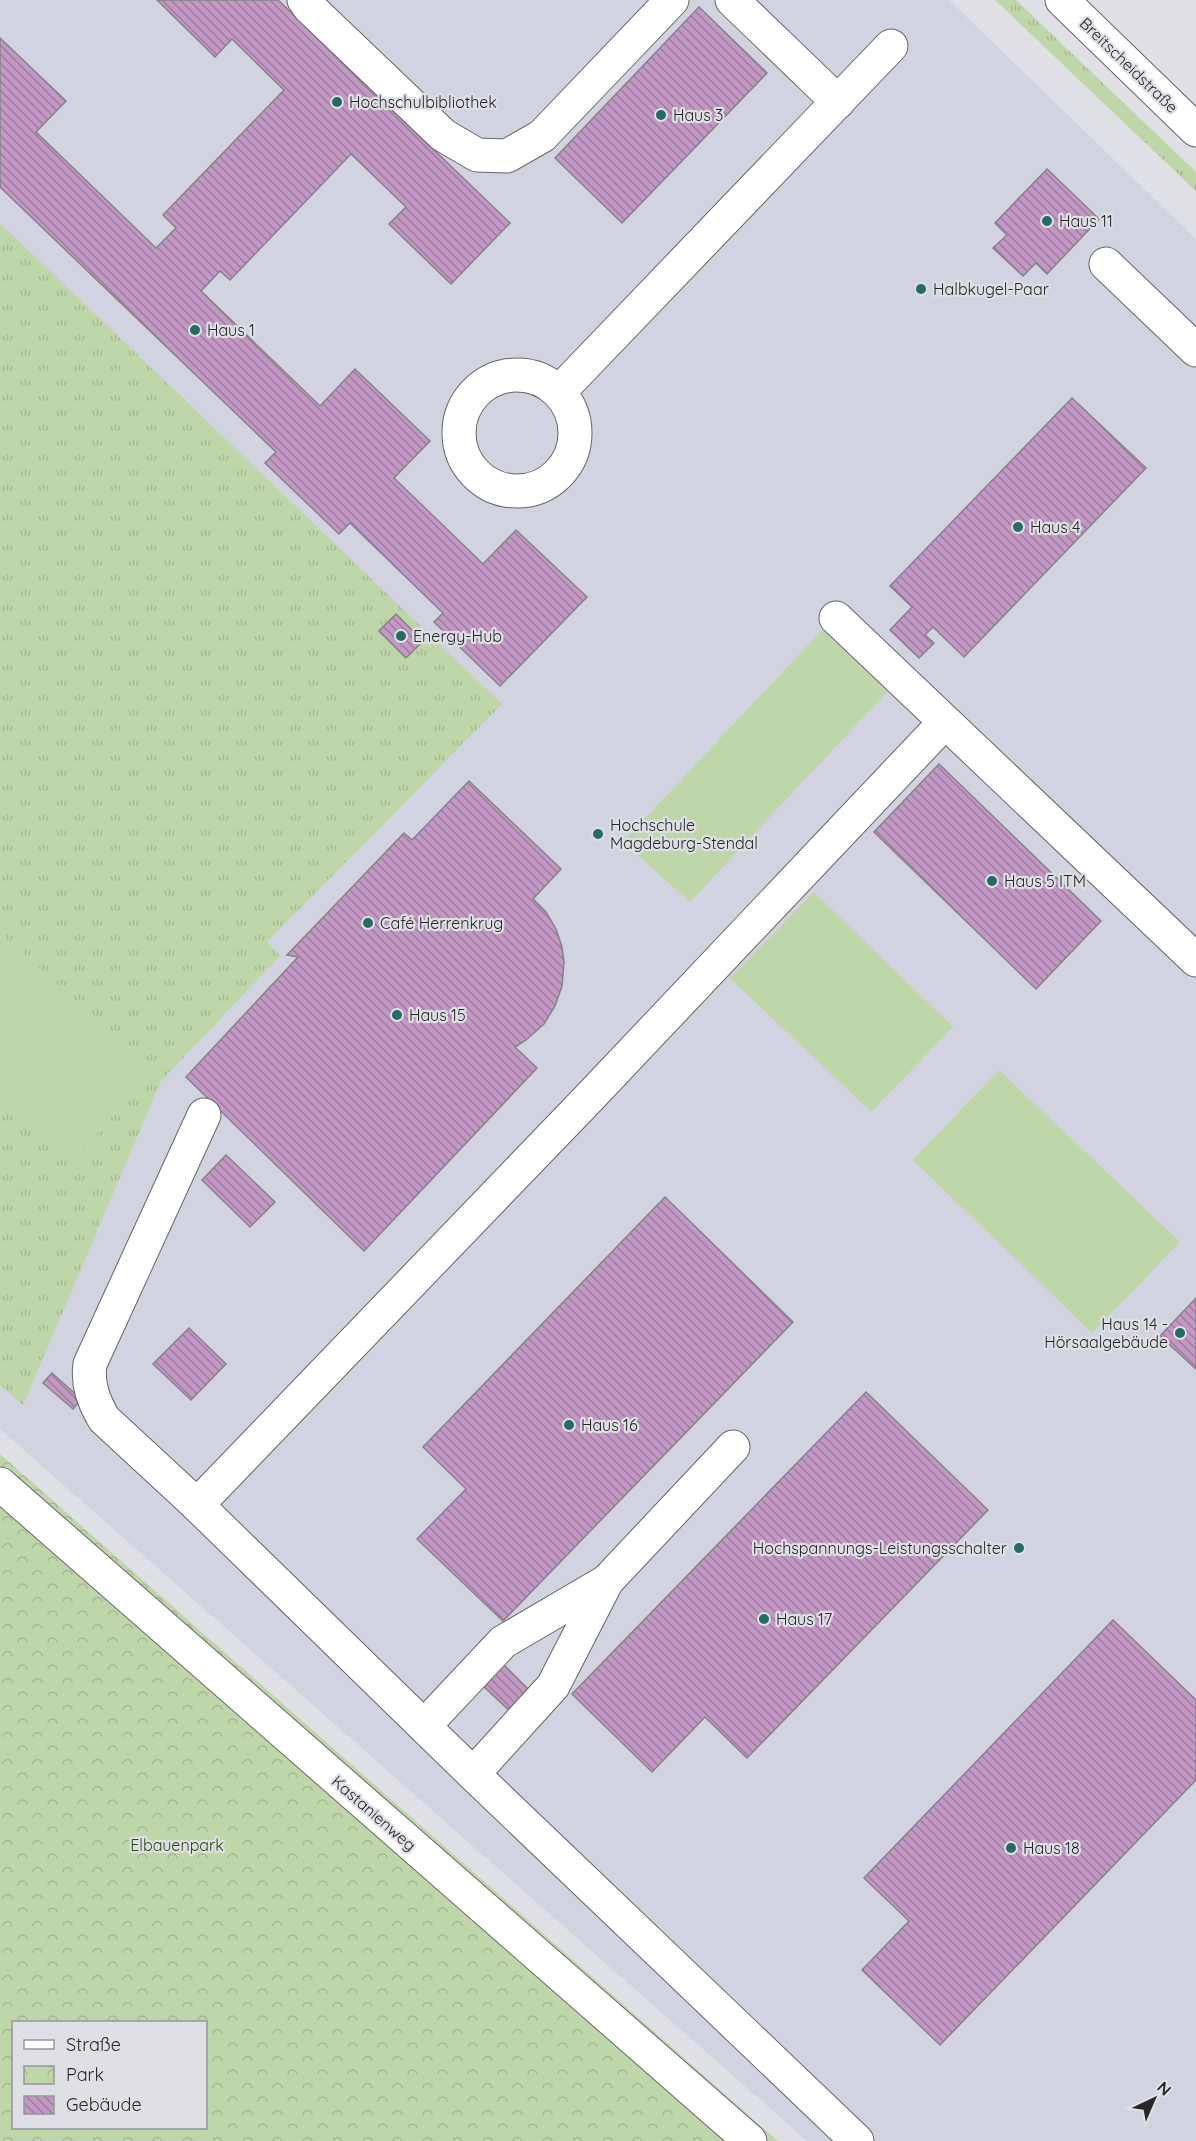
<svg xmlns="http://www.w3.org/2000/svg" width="1196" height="2141" font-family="Quicksand,sans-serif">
  <defs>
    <pattern id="grass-tufts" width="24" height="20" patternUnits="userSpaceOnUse" patternTransform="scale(1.5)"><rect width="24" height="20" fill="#bfd6a9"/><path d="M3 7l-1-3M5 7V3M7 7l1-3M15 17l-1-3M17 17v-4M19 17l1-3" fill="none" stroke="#a4b892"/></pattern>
    <pattern id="park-crowns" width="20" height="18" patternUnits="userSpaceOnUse" patternTransform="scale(1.5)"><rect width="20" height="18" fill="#bfd6a9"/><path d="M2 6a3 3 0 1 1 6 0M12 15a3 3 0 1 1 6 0" fill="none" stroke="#a4b892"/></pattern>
    <pattern id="building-back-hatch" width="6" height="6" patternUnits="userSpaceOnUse" patternTransform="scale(1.5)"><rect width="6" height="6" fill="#c498c4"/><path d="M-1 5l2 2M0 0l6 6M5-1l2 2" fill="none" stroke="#9f7c9f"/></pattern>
  </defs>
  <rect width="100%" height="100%" fill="#dfe0e6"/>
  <!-- built -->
  <polygon fill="#d1d3e0" points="0,0 949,0 1196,239 1196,2141 807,2141 0,1429"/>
  <!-- grass -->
  <g fill="url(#grass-tufts)">
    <polygon points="995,0 1016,0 1196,172 1196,191"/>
    <polygon points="0,223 502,704 267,942 280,956 161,1081 23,1405 0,1385"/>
  </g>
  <!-- park -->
  <path fill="url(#park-crowns)" fill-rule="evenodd" d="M0 1454 778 2141H0ZM14 2022H206V2128H14Z"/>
  <!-- pitch -->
  <g fill="#bfd6a9">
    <polygon points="822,630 888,691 690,902 623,842"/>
    <polygon points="814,892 953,1027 871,1112 730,978"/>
    <polygon points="0,933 154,1069 73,1161 0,1096"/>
    <polygon points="999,1070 1180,1242 1092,1333 913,1160"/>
  </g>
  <!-- building -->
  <g fill="url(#building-back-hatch)" stroke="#868286" stroke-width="1.5">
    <polygon points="157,0 278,0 510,223 451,284 389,224 406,207 351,154 230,280 220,271 201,291 320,406 355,369 430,441 394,478 483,564 516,530 587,597 500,686 434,622 443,613 350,523 339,534 265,463 276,452 0,187 0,38 66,101 36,132 156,248 176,228 163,215 284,90 232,39 215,57"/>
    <polygon points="699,7 767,73 622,223 555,158"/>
    <polygon points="1047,169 1099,219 1047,274 1036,263 1023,276 993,248 1007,235 995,223"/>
    <polygon points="1072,398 1146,468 964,657 933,627 925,635 934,643 919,658 890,630 912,607 890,586"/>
    <polygon points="396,614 423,641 406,658 379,631"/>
    <polygon points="939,764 1101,921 1036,989 874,832"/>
    <polygon points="469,781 561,869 533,899 546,912 556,929 562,947 564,962 562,986 555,1006 544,1024 526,1040 515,1047 537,1068 364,1251 186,1077 298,957 287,955 404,833 412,840"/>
    <polygon points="226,1155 275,1202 250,1227 202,1180"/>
    <polygon points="665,1197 793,1322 503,1621 417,1539 466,1489 423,1447"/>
    <polygon points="1196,1298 1196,1369 1160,1336"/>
    <polygon points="189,1328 226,1364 191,1400 153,1364"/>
    <polygon points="52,1373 81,1399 73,1409 43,1383"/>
    <polygon points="866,1392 988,1510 747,1758 705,1717 652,1772 572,1694"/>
    <polygon points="1113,1620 1196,1700 1196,1780 940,2045 862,1970 909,1921 864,1878"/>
    <polygon points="503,1664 532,1693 512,1713 482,1685"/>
  </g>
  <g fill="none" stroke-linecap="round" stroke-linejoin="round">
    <defs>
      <g id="minor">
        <polyline points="304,0 309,7 443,135 477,155 507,156 542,136 672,0"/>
        <polyline points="732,0 838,102"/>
        <polyline points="1062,0 1196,130"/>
        <polyline points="1106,264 1196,350"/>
        <circle cx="517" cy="433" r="58"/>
        <polyline points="559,392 891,46"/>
        <polyline points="836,618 1196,960"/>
        <path d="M204 1115 90 1364C87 1385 94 1402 104 1419L197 1505 587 1100 945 722"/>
        <polyline points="0,1484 750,2141"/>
        <polyline points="197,1505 473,1774 857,2141"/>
        <polyline points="424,1726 503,1642 607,1581"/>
        <polyline points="473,1774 553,1686 607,1581 733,1447"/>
      </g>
    </defs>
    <!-- minor casing -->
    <use href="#minor" stroke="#65666b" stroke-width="35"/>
    <!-- minor -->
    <use href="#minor" stroke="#fff" stroke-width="33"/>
  </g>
  <!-- markers -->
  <g fill="#246b61" stroke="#dfe0e6" stroke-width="2">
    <circle cx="337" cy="102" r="6"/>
    <circle cx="661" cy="115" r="6"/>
    <circle cx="1047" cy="221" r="6"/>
    <circle cx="921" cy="289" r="6"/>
    <circle cx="195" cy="330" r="6"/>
    <circle cx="1018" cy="527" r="6"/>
    <circle cx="401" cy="636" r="6"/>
    <circle cx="598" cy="834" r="6"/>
    <circle cx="992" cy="881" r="6"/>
    <circle cx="368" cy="923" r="6"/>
    <circle cx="397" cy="1015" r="6"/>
    <circle cx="1180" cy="1333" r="6"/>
    <circle cx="569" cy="1425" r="6"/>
    <circle cx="1019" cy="1548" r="6"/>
    <circle cx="764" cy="1619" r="6"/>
    <circle cx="1011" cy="1848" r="6"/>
  </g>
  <g text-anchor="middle" stroke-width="4.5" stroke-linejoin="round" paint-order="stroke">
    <!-- street labels -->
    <g font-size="16" fill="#27272a" stroke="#dfe0e6">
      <text transform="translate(1129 65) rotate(44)" y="6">Breitscheidstraße</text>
      <text transform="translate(374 1813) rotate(41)" y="6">Kastanienweg</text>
    </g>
    <!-- poi labels -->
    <g font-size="16" fill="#27272a" stroke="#dfe0e6" text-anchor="start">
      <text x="349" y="108">Hochschulbibliothek</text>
      <text x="673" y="121">Haus 3</text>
      <text x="1059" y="227">Haus 11</text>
      <text x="933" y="295">Halbkugel-Paar</text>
      <text x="207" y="336">Haus 1</text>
      <text x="1030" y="533">Haus 4</text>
      <text x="413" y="642">Energy-Hub</text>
      <text x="610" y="831">Hochschule<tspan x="610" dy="18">Magdeburg-Stendal</tspan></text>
      <text x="1004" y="887">Haus 5 ITM</text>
      <text x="380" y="929">Café Herrenkrug</text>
      <text x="409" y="1021">Haus 15</text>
      <text x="1168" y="1330" text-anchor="end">Haus 14 -<tspan x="1168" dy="18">Hörsaalgebäude</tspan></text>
      <text x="581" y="1431">Haus 16</text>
      <text x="1007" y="1554" text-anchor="end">Hochspannungs-Leistungsschalter</text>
      <text x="776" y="1625">Haus 17</text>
      <text x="1023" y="1854">Haus 18</text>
    </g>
    <!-- park labels -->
    <g font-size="16" fill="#304910" stroke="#dfe0e6">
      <text x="177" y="1851">Elbauenpark</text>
    </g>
  </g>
  <!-- legend -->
  <rect x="12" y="2021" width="195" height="108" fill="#dfe0e6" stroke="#95969b" stroke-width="1.5"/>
  <rect x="24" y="2040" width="30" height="9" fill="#ffffff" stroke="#95969b" stroke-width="1.5"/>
  <text x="66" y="2051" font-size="18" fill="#27272a">Straße</text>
  <rect x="24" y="2066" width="30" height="18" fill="url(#park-crowns)" stroke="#95969b" stroke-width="1.5"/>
  <text x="66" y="2081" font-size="18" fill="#27272a">Park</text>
  <rect x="24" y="2096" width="30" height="18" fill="url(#building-back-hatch)" stroke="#95969b" stroke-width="1.5"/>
  <text x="66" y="2111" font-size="18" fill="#27272a">Gebäude</text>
  <!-- north arrow -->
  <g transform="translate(1154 2099) rotate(44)" stroke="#dfe0e6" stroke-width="4.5" paint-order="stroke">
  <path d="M0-4.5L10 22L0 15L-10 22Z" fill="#27272a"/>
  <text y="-9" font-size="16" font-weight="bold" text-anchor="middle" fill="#27272a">N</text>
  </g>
</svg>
